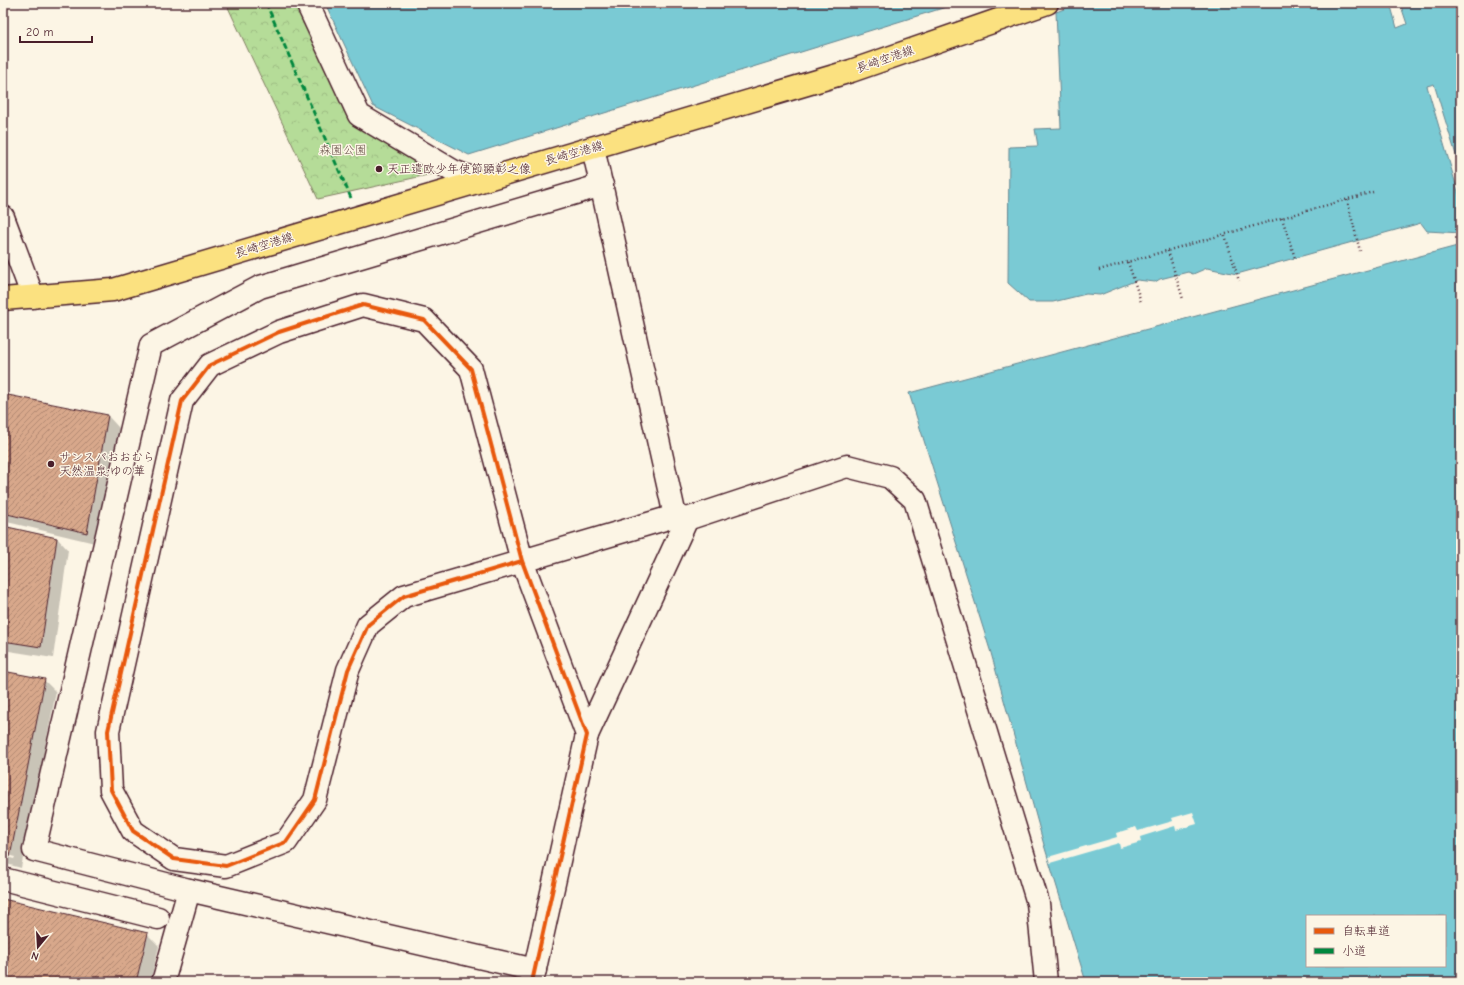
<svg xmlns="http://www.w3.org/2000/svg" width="1464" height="985" font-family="'Comic Neue','Klee One',sans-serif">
  <defs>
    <pattern id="park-crowns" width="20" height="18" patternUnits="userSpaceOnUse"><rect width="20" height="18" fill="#b5dc98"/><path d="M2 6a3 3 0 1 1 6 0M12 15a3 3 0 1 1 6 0" fill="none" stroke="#9dbc83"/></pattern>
    <pattern id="building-hatch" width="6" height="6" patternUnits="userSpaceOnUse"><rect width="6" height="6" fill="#d8a88b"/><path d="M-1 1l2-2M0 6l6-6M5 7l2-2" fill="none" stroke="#b18872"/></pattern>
  </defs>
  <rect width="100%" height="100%" fill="#fcf5e5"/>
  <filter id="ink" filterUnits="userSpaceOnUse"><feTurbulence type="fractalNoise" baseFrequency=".025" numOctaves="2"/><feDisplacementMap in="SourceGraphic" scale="8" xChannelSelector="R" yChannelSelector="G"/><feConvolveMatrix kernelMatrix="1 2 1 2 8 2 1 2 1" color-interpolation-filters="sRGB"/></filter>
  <g filter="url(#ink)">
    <!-- park -->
    <polygon fill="url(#park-crowns)" stroke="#807e62" points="226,3 309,3 364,112 450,170 318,199"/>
    <!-- water -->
    <g fill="#7acad4" stroke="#678690" fill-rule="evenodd">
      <polygon points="325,3 959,3 469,155 373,106"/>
      <polygon points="1080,3 1390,3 1397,28 1407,24 1400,3 1461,3 1461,171 1434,84 1427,86 1461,202 1461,233 1427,231 1421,223 1237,274 1207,268 1193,274 1188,272 1160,279 1155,282 1137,280 1100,295 1086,294 1053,302 1029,302 1008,283 1009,147 1038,146 1035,129 1061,128 1056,12"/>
      <path d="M1461 245V982H1086L1044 845 991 653 909 393ZM1307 916H1445V966H1307Z"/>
    </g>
    <!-- pier -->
    <polygon fill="#fcf5e5" points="1193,812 1197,824 1176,830 1175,826 1140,837 1141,842 1120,848 1119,843 1050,863 1048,857 1117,837 1116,833 1136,827 1138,831 1173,821 1172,818"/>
    <!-- shadow -->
    <g fill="#0003">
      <polygon points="3,395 108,416 119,428 99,544 3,521"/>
      <polygon points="3,527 57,538 68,550 53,658 3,650"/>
      <polygon points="3,672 44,680 56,692 21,868 3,863 3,856 14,859 15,857 3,854"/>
      <polygon points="3,900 147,934 159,946 150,982 3,982"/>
    </g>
    <!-- building -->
    <g fill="url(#building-hatch)" stroke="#4a1f2b">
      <polygon points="3,394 108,415 87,533 3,513"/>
      <polygon points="3,526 57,538 41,647 3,641"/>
      <polygon points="3,671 45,679 10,857 3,855"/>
      <polygon points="3,899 148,933 136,982 3,982"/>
    </g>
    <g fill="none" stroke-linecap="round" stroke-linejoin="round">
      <defs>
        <g id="minor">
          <polyline points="307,3 359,115 453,171 479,181"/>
          <polyline points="593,148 675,516"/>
          <polyline points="3,217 33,297"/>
          <polyline points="587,735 687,519"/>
          <polyline points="3,879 158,918"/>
          <polyline points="189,890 34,850 151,345 260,287 602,185"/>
          <polyline points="163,982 189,890 535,970"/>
          <polyline points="532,982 587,735 522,561 471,369 424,320 363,305 279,332 210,365 182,401 108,731 111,790 133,831 174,859 226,866 286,842 315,800 348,670 368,625 404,596 675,516 687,519 847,466 890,477 915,500 1038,903 1046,982"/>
        </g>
        <polyline id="major" points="3,299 113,290 851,71 1047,3"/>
      </defs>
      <!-- minor casing -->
      <use href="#minor" stroke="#4a1f2b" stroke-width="25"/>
      <!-- major casing -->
      <use href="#major" stroke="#4a1f2b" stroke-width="25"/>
      <!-- path -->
      <g stroke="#4a1f2b" stroke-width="2.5" stroke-dasharray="1 3" stroke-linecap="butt">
        <polyline points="1347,200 1360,251"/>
        <polyline points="1282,218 1295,258"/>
        <polyline points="1225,235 1239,281"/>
        <polyline points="1168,251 1183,299"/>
        <polyline points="1128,262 1141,302"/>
        <polyline points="1099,270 1373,192"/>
      </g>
      <!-- minor -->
      <use href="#minor" stroke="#fcf5e5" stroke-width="22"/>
      <!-- major -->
      <use href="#major" stroke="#fbe180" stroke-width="22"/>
      <!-- quiet -->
      <polyline stroke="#00873e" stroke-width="3" stroke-dasharray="6 3" stroke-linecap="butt" points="266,3 351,198"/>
      <defs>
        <polyline id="cycleway" points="522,561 404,596 368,625 348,670 315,800 286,842 226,866 174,859 133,831 111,790 108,731 182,401 210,365 279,332 363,305 424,320 471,369 522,561 587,735 532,982"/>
      </defs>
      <!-- cycleway casing -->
      <use href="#cycleway" stroke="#fcf5e5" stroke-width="6"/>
      <!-- cycleway -->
      <use href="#cycleway" stroke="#e8590c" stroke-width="4"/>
    </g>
  </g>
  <!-- markers -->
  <g fill="#4a1f2b" stroke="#fcf5e5" stroke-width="1.5">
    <circle cx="379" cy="169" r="4"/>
    <circle cx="51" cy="464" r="4"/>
  </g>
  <g text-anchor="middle" stroke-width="3" stroke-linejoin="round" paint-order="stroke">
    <!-- street labels -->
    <g font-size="12" fill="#4a1f2b" stroke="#fcf5e5">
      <text transform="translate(885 59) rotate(-19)" y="4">長崎空港線</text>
      <text transform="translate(574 153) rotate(-16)" y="4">長崎空港線</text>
      <text transform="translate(264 245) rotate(-17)" y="4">長崎空港線</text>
    </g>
    <!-- park labels -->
    <g font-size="12" fill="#654e46" stroke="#fcf5e5">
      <text x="343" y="154">森園公園</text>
    </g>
    <!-- poi labels -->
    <g font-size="12" fill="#4a1f2b" stroke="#fcf5e5" text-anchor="start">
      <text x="387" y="173">天正遣欧少年使節顕彰之像</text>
      <text x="59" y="461">サンスパおおむら<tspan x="59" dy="14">天然温泉;ゆの華</tspan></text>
    </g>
  </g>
  <!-- margin -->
  <rect width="1464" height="985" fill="none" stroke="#fcf5e5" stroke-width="16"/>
  <rect x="8" y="8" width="1448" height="969" fill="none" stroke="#4a1f2b" stroke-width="1.5" filter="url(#ink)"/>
  <!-- legend -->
  <rect x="1306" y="915" width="140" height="52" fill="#fcf5e5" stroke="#b59f9b"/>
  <rect x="1314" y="928" width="20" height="6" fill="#e8590c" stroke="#b59f9b"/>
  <text x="1342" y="935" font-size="12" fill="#4a1f2b">自転車道</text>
  <rect x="1314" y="948" width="20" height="6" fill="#00873e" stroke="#b59f9b"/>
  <text x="1342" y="955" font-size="12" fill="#4a1f2b">小道</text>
  <!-- north arrow -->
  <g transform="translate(38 947) rotate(198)" stroke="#fcf5e5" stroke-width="3" paint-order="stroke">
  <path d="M0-3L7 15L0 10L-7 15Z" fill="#4a1f2b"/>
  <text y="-6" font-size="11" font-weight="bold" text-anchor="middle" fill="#4a1f2b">N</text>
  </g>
  <!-- scale -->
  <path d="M20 36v6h72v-6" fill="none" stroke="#4a1f2b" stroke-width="2"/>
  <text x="26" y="36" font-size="12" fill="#4a1f2b" stroke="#fcf5e5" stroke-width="3" paint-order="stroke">20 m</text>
</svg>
